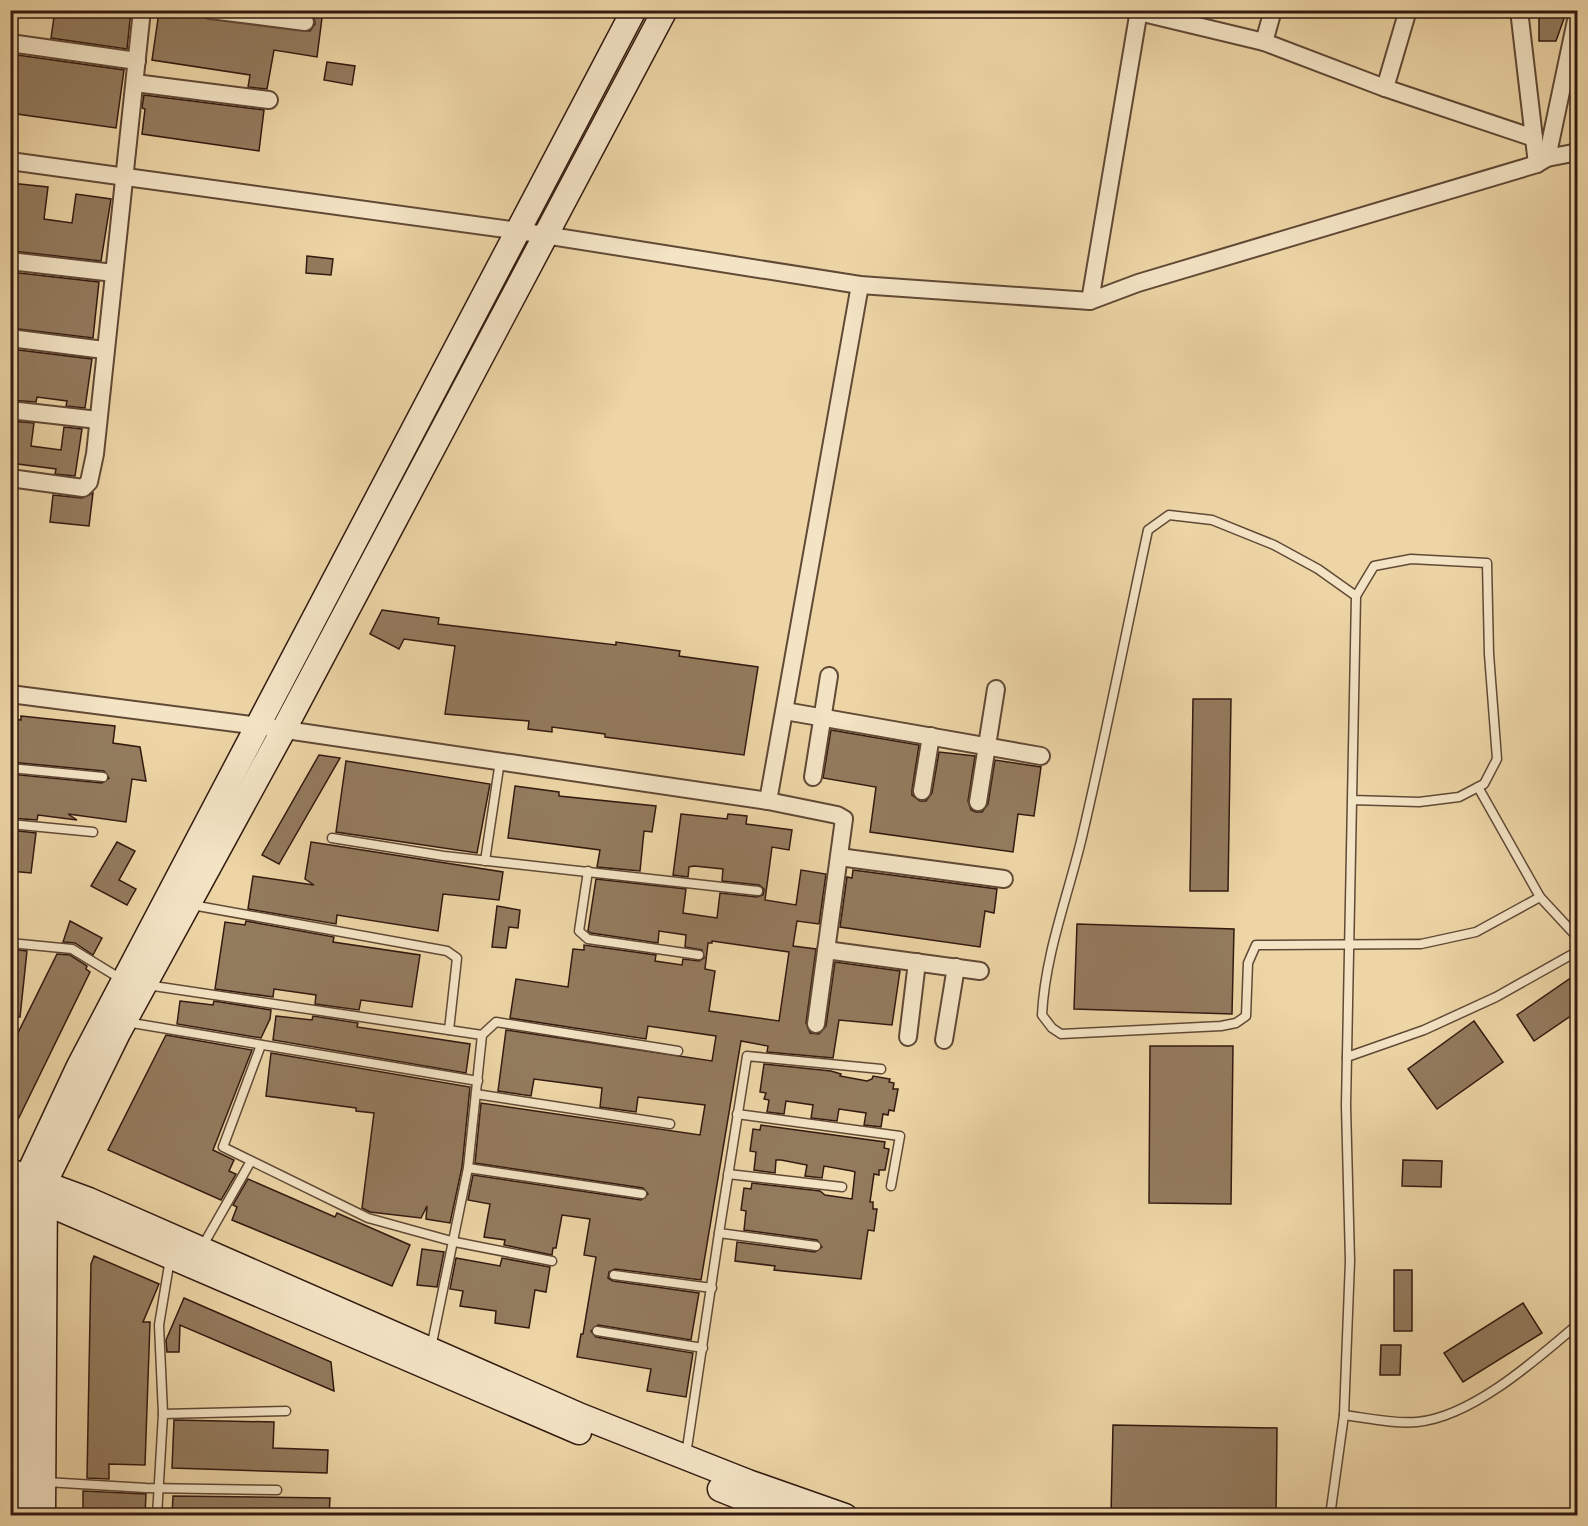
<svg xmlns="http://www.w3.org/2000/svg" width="1588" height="1526" font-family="'IM FELL DW Pica',serif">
  <rect width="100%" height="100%" fill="#edd5a6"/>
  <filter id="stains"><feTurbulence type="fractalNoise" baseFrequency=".00333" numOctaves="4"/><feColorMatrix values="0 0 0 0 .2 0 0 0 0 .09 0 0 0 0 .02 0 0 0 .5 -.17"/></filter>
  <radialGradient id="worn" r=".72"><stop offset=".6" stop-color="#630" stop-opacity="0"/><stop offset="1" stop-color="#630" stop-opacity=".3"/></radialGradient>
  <!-- building -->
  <g fill="#937b5e" stroke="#321a10" stroke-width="1.5" fill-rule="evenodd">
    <polygon points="55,10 131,10 127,49 51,38"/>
    <polygon points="298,10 323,10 317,57 274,50 267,89 248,87 250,75 152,60 159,12 310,31 315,24 314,17 311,13"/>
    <polygon points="1539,10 1567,10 1556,41 1539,41"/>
    <polygon points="10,54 124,70 116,128 10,113"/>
    <polygon points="327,62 355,66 352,85 324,80"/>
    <polygon points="144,95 264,110 259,151 142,134 145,109 142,108"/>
    <polygon points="10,183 48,187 44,219 72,223 76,194 111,199 101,261 12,251 16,213 10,212"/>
    <polygon points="307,256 333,259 331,275 306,273"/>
    <polygon points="10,272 99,282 93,338 10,328"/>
    <polygon points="10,349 92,359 85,408 66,406 67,401 37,397 36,402 10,400"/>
    <polygon points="10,421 34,423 31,446 61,450 64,427 82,429 75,476 55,474 56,469 10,463"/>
    <polygon points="93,493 89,526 50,522 53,495 82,498"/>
    <polygon points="382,610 439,618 438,624 616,645 616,642 680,651 679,656 758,667 744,755 605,737 605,734 552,727 552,732 528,729 529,721 445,714 455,646 404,639 399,649 370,634"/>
    <polygon points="1193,699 1231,699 1228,891 1190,891"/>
    <polygon points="21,716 115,726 113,743 140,747 146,781 132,779 126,822 68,814 77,820 38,815 37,820 10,818 10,774 102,783 109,778 104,771 10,762 10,719 21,720"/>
    <polygon points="831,730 919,745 912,790 912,795 920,801 926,801 932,793 939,752 975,756 968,801 971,810 976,812 982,812 988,804 995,760 1041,767 1034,816 1018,814 1013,852 870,832 876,787 823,778"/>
    <polygon points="319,755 340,758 279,864 262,855"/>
    <polygon points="346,761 490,784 477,853 336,832"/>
    <polygon points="515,786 559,792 559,796 656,806 652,832 644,831 640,871 597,867 600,850 508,838"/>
    <path d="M681 814 727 819 728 814 747 816 746 824 792 830 789 850 772 847 765 900 796 905 801 870 826 874 819 924 797 921 793 946 816 949 806 1023 810 1033 819 1034 826 1026 835 962 900 971 892 1025 839 1020 833 1058 767 1052 768 1046 741 1041 701 1280 615 1269 609 1272 608 1278 613 1281 699 1293 691 1340 598 1325 591 1331 596 1337 693 1353 686 1397 647 1391 651 1369 577 1357 581 1334H583L596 1257 584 1255 590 1219 562 1215 556 1248H553L552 1255 504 1245 505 1240 484 1237 490 1204 468 1200 473 1175 641 1200 648 1194 643 1188 475 1163 481 1103 700 1135 705 1105 638 1097 636 1112 600 1107 602 1088 534 1079 531 1096 498 1091 506 1030 712 1061 716 1036 648 1026 646 1039 510 1018 516 979 568 987 573 949 584 950V945L656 955 655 961 682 965 683 959 699 961 704 958 702 950 685 947 686 935 659 931 658 943 591 933 588 931 596 879 686 889 683 913 717 918 720 893 757 897 763 895 764 889 759 885 722 881 723 869 694 866 689 867 688 877 673 875ZM712 941 789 952 779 1021 709 1011 715 971 705 969 708 943H712Z"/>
    <polygon points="10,830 36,833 31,873 10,871"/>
    <polygon points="117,842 135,851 119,880 136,889 127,905 91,886"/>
    <polygon points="311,842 503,872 499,900 443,894 438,931 337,915 336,924 248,909 253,876 314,885 305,879"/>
    <polygon points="853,870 997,889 994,913 985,911 980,947 840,927 847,877 852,878"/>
    <polygon points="497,906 520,910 518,928 509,927 506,948 492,947"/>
    <polygon points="70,921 102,938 93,955 75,943 63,942"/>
    <polygon points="246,921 334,937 333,942 420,955 412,1007 361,1000 359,1010 315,1004 316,995 274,989 273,997 215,989 225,922 245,925"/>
    <polygon points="1077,924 1234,929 1232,1014 1074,1009"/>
    <polygon points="10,949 27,951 20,1017 10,1017"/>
    <polygon points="57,954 70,955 87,966 86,969 90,972 10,1136 10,1049"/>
    <polygon points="1578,973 1578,1011 1534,1041 1517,1015"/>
    <polygon points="180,1001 213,1005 214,1001 271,1010 270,1019 261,1038 177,1024"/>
    <polygon points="276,1016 312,1020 313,1016 358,1023 357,1027 470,1044 466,1073 273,1040"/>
    <polygon points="1474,1021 1503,1062 1437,1109 1408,1069"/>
    <polygon points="166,1035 252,1050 213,1150 234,1160 229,1171 236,1174 221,1200 108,1150"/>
    <polygon points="1150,1046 1233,1046 1231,1204 1149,1203"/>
    <polygon points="271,1053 470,1087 462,1167 450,1223 426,1219 427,1206 421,1218 370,1212 362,1208 374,1113 356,1111 356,1108 266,1096"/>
    <polygon points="764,1064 831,1071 841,1074 840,1076 867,1081 872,1079 873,1076 890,1079 889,1082 894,1083 893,1089 898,1089 894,1111 889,1110 888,1115 883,1114 881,1127 864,1125 866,1113 839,1109 837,1121 811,1118 813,1105 786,1101 784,1114 767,1112 769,1100 764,1099 766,1093 760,1092"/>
    <polygon points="761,1125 885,1142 884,1148 889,1149 885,1170 879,1170 879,1175 874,1174 870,1202 873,1202 873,1209 877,1209 874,1231 868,1230 861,1279 774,1270 775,1266 735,1261 737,1242 815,1252 822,1247 817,1240 744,1230 746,1211 741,1210 744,1188 751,1189 752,1183 820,1191 825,1195 852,1199 855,1172 852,1171 824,1166 822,1178 805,1176 807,1165 781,1160 776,1160 775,1173 754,1170 756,1152 750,1151 753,1129 760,1130"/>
    <polygon points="1403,1160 1442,1161 1441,1187 1402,1186"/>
    <polygon points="248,1179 335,1217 337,1213 410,1245 392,1286 232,1220 237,1207 233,1205"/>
    <polygon points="422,1249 444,1252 437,1287 417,1285"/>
    <polygon points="94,1256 159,1284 143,1322 150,1322 145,1465 109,1464 109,1479 87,1478 91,1264"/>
    <polygon points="456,1258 500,1266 502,1258 550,1267 546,1292 535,1290 529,1328 495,1323 496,1311 460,1306 463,1291 450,1289"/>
    <rect x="1394" y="1270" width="18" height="61"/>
    <polygon points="184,1298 331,1362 334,1391 180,1325 179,1352 167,1352 166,1340"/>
    <polygon points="1523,1303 1542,1333 1463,1382 1444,1353"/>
    <polygon points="1381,1345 1401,1345 1400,1375 1380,1375"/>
    <polygon points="174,1420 274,1422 273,1448 328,1450 327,1473 172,1468"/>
    <polygon points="1113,1425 1277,1428 1276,1515 1111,1515"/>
    <polygon points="83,1491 146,1494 145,1515 83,1515"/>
    <polygon points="173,1496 330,1498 329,1515 172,1515"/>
  </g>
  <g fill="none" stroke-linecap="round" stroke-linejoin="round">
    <defs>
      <g id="lane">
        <path d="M1356 596 1318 569 1274 545 1212 520 1169 515 1148 530C1126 632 1106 735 1082 837 1068 896 1045 954 1042 1015L1052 1028 1061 1034 1221 1026 1236 1023 1246 1016 1248 963 1256 945 1421 944 1476 932 1540 897"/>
        <polyline points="10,768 103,777"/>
        <polyline points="1478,787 1540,897 1578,938"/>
        <polyline points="10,824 93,832"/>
        <polyline points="332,838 444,856 758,891"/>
        <polyline points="485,861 500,761"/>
        <polyline points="588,871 579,931 588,939 699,955"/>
        <polyline points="192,905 447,951 457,958 449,1030"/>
        <polyline points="10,943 72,949 121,979"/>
        <polyline points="147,985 482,1035"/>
        <polyline points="126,1022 478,1081"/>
        <polyline points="261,1045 223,1147 368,1218 455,1242 552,1261"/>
        <polyline points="1347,1057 1424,1030 1496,997 1578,951"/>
        <polyline points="476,1094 670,1124"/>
        <polyline points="737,1114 900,1136 891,1186"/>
        <polyline points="468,1168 482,1035 496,1022 678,1051"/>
        <polyline points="728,1174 842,1187"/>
        <polyline points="816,1246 719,1233 747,1056 881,1069"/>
        <polyline points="202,1247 251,1161"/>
        <polyline points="614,1275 712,1288"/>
        <polyline points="597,1331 703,1348"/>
        <polyline points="431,1348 468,1168 642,1194"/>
        <polyline points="163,1414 286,1411"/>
        <path d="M1344 1415C1367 1418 1394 1424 1417 1422 1472 1417 1537 1359 1578 1324"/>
        <polyline points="686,1455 719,1233"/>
        <polyline points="46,1482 146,1488 277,1490"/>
        <polyline points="157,1516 163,1414 159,1325 170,1259"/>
        <polyline points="1330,1516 1344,1415 1350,1261 1346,1106 1356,596 1374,566 1411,559 1487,563 1489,654 1497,759 1484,784 1459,797 1419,802 1352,800"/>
      </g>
      <g id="street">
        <polyline points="210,10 305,22"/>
        <polyline points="1273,10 1264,42 1385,88 1408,10"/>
        <polyline points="1519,10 1537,164"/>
        <polyline points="1139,12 1264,42"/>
        <polyline points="10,43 137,61"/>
        <polyline points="135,83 269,100"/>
        <polyline points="1385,88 1534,138"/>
        <polyline points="1547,158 1578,11"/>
        <polyline points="10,161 519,231 860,285 1090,301 1139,10"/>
        <polyline points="10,261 114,273"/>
        <polyline points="1090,301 1138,283 1537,164 1547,158 1578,152"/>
        <polyline points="10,338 104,350"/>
        <polyline points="10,410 98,420"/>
        <polyline points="10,478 83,488 89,482 95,454 142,10"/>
        <polyline points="10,694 259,726 768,801 860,285"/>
        <polyline points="785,711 1041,756"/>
        <polyline points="813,777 829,676"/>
        <polyline points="922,791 931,736"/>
        <polyline points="768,801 837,815 844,819 816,1024"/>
        <polyline points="978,802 996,689"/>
        <polyline points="839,857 1004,879"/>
        <polyline points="826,950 980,971"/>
        <polyline points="908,1037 917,962"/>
        <polyline points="944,1040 956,967"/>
      </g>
      <g id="secondary">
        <polyline points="10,1171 89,1200 581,1416 748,1482 845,1516"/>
        <polyline points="32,1197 579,1432"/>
        <polyline points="720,1489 787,1516"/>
        <polyline points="20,1516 27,1177 79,1066 634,10"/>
        <polyline points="43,1516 45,1182 118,1033 284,729 665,10"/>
      </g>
    </defs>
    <!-- lane casing -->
    <use href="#lane" stroke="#614936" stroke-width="11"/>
    <!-- street casing -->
    <use href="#street" stroke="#614936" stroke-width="20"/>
    <!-- secondary casing -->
    <use href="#secondary" stroke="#321a10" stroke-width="27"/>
    <!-- lane -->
    <use href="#lane" stroke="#f3e4c5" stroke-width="8"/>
    <!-- street -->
    <use href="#street" stroke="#f3e4c5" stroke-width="16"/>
    <!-- secondary -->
    <use href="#secondary" stroke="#f3e4c5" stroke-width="24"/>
  </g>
  <!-- margin -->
  <rect width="1588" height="1526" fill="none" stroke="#edd5a6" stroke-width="36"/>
  <rect x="12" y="12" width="1564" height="1502" fill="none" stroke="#321a10" stroke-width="3"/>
  <rect x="18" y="18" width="1552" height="1490" fill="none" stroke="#321a10" stroke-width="1.5"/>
  <rect width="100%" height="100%" filter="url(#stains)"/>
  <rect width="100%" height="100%" fill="url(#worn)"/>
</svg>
